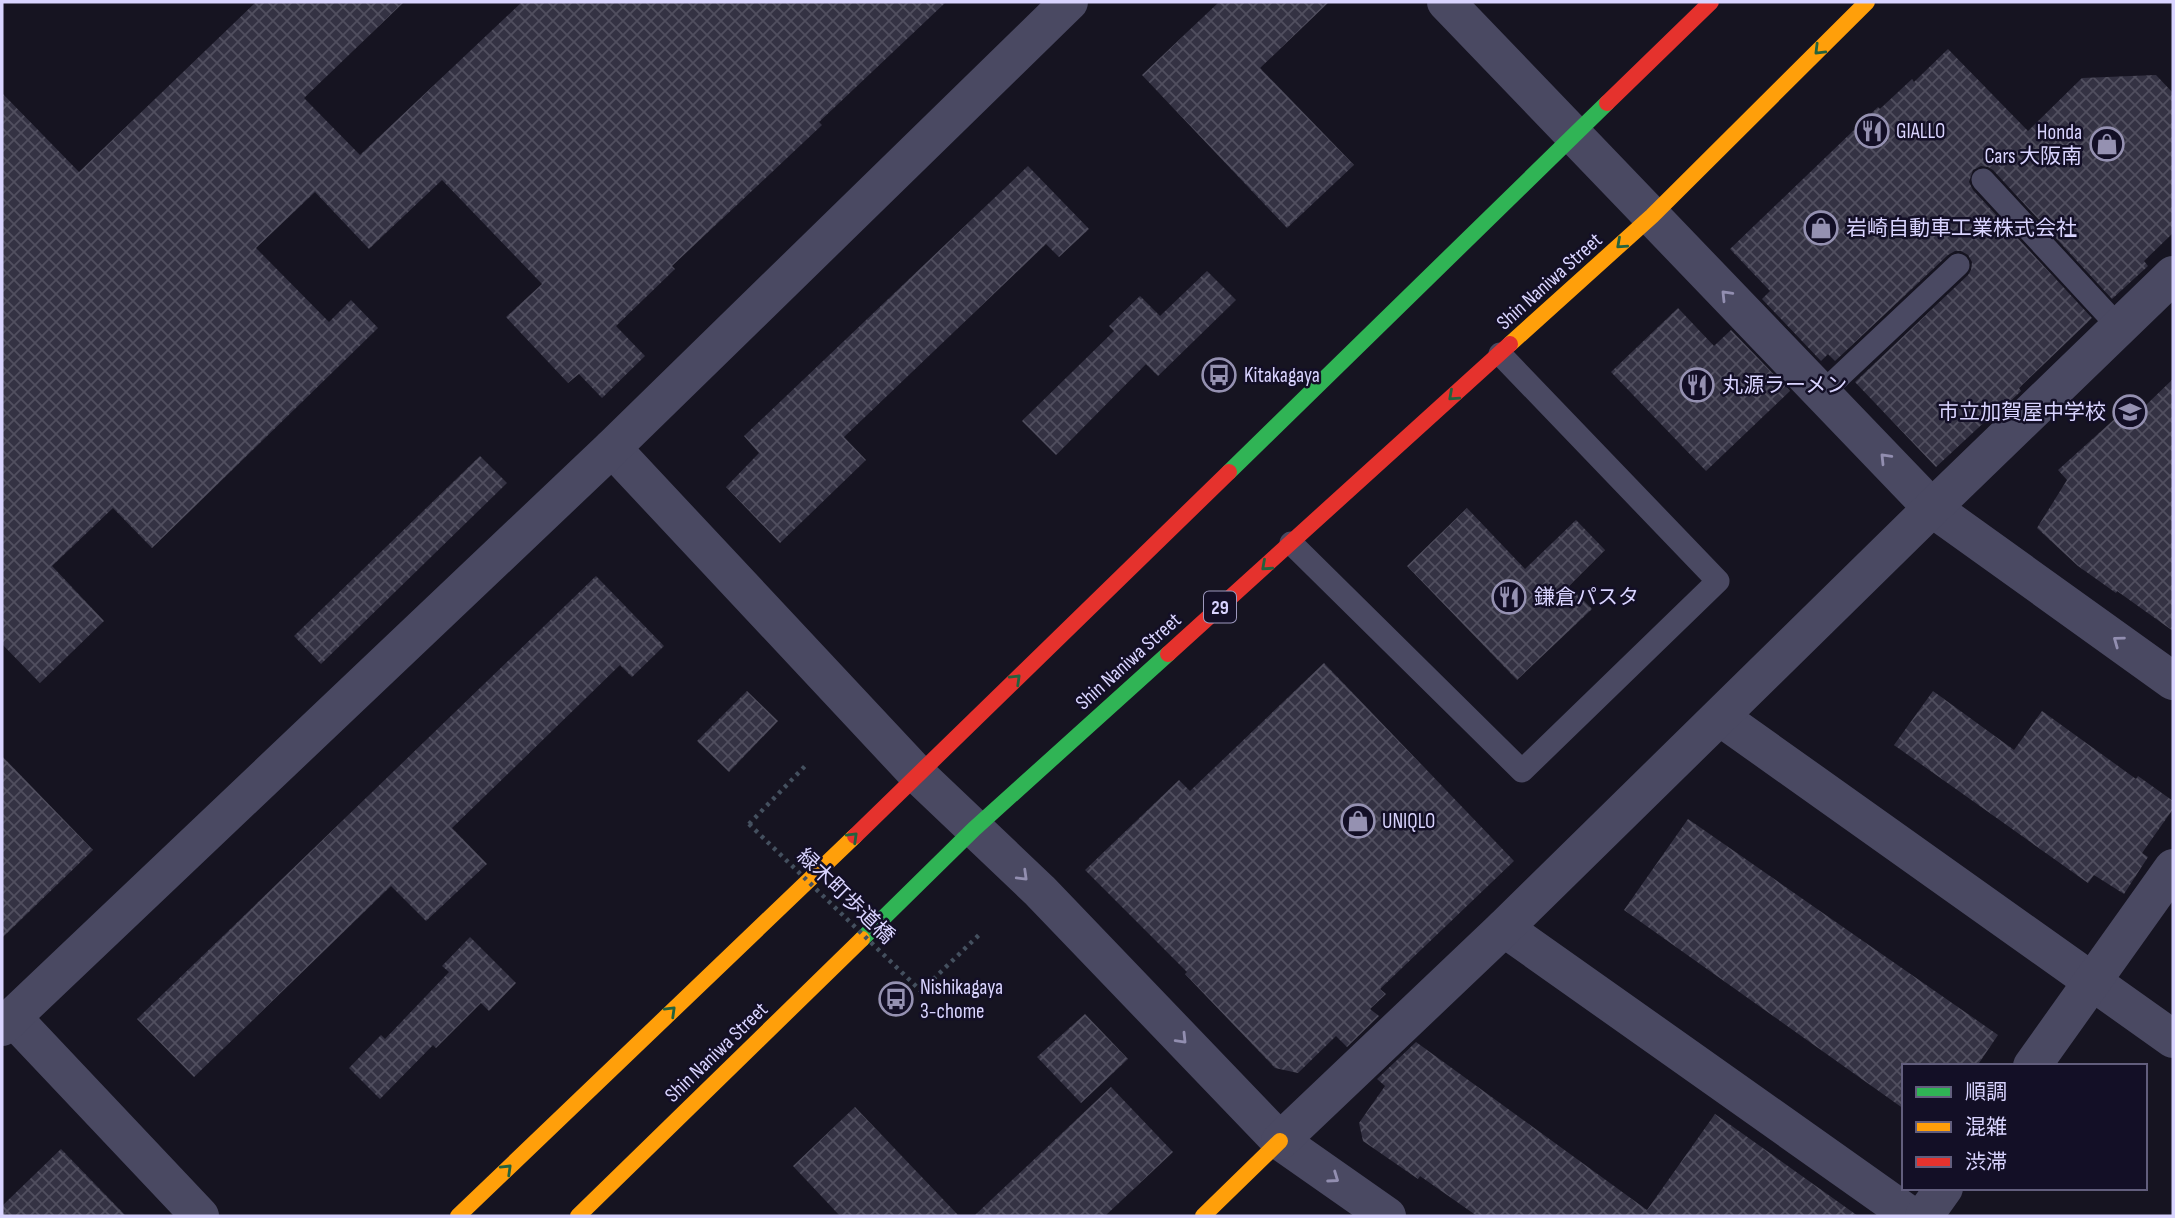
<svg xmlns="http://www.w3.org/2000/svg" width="2175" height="1218" font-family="'Sofia Sans Condensed','Noto Sans JP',sans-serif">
  <defs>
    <pattern id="building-cross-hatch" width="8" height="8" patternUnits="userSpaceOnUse" patternTransform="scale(1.75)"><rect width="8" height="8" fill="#343243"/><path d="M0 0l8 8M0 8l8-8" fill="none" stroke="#514f5f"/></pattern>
  </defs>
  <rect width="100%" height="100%" fill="#161421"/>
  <!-- building -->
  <g fill="url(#building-cross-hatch)">
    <polygon points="256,2 404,2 304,98 360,155 522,2 946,2 819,122 822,125 672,266 675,269 616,326 645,356 602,398 579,374 568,383 506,317 542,284 442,180 369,249 315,192 256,248 329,322 351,300 378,328 152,548 113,508 52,566 104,621 40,683 2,644 2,93 79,172"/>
    <polygon points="1219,2 1329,2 1260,68 1354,165 1287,228 1142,75"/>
    <polygon points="1948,49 2028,131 2082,78 2156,75 2173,93 2173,233 2144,261 2148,266 2112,299 1993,170 1988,167 1981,166 1973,170 1969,182 1973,190 2092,318 2019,388 2021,391 1994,417 1992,415 1936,467 1855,382 1968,275 1971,270 1972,262 1968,255 1961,251 1955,251 1948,255 1835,361 1828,354 1821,361 1762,299 1770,291 1730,249 1878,107 1880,109 1912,79 1914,82"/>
    <polygon points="1028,166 1089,229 1059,257 1046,244 844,437 866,460 780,543 726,487 759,453 744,436"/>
    <polygon points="1207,271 1236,300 1158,376 1146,364 1056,455 1022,421 1114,331 1109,326 1140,296 1160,316"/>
    <polygon points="1678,308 1714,346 1731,330 1790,391 1706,471 1611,372"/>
    <polygon points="2173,379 2173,631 2117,591 2116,593 2078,566 2037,528 2067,480 2058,470 2139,397 2146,405"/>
    <polygon points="480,456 507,483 321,664 294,636"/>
    <polygon points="1467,508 1525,569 1576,520 1605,550 1569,586 1592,609 1517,680 1407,566"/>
    <polygon points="596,576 664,646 632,677 620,665 452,828 487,864 426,921 391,886 194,1077 137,1019"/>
    <polygon points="1324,663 1514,861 1380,989 1386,994 1370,1009 1379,1016 1347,1047 1336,1036 1298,1073 1275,1068 1185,974 1187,972 1085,870 1179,780 1190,791"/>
    <polygon points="747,691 778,721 729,772 697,741"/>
    <polygon points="1933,691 2014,750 2042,711 2136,779 2138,776 2173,801 2173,809 2142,853 2148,857 2124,894 2094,875 2088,883 1894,745"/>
    <polygon points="2,756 93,850 2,938"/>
    <polygon points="1688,819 1998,1035 1977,1066 1904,1066 1904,1109 1624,910"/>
    <polygon points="470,937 516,983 489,1011 481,1003 436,1048 433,1045 380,1099 349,1068 381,1035 385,1039 449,972 442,966"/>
    <polygon points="1085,1014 1128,1059 1081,1103 1037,1057"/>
    <polygon points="1416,1042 1647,1210 1715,1114 1858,1216 1477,1216 1420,1176 1418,1179 1363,1141 1359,1123 1385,1086 1377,1079"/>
    <polygon points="1111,1087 1173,1152 1105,1216 974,1216"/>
    <polygon points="855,1107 959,1216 840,1216 793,1166"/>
    <polygon points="61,1149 126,1216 2,1216 2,1206"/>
  </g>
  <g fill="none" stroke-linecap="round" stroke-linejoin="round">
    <!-- path -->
    <g stroke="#44505f" stroke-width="4.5" stroke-dasharray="3.5 5" stroke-linecap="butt">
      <polyline points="749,824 808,763"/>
      <polyline points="921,991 982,932"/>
    </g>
    <!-- lane -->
    <g stroke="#4a4962" stroke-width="23">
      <polyline points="1983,180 2119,327"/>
      <polyline points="1822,393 1958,265"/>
      <polyline points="1291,543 1522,771 1718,581 1500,354"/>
    </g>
    <!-- street -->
    <g stroke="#4a4962" stroke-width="38">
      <polyline points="1446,2 1932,508 2173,681"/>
      <polyline points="612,448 918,775 1040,891 1280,1141 1387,1216"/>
      <polyline points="1720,717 2173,1039"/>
      <polyline points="1504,928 1911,1216"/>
      <polyline points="12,1017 200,1216"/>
      <polyline points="2,1027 612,448 1069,2"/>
      <polyline points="2032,1066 2173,868"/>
      <polyline points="1280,1141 1504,928 1932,508 2173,275"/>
      <polyline points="1924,1216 1944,1188"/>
    </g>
    <!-- fast -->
    <g stroke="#30b455" stroke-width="16">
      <polyline points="1229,472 1607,103"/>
      <polyline points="862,939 974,829 1168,654"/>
    </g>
    <!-- slow -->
    <g stroke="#ff9f0a" stroke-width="16">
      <polyline points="1510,344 1652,216 1867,2"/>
      <polyline points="458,1216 855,836"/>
      <polyline points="578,1216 862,939"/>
      <polyline points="1203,1216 1280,1141"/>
    </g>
    <!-- jam -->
    <g stroke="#e5322d" stroke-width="16">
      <polyline points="1607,103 1711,2"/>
      <polyline points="1168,654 1510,344"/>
      <polyline points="855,836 1229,472"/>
    </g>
    <!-- path-bridge -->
    <polyline stroke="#44505f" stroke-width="4.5" stroke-dasharray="3.5 5" stroke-linecap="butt" points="749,824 921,991"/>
  </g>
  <!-- one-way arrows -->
  <defs><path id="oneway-chevron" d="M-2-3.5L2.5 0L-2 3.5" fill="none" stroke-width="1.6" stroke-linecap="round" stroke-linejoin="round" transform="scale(1.75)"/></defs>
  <g stroke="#22623e">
    <use href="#oneway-chevron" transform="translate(1819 50) rotate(135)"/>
    <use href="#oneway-chevron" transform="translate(1621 244) rotate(138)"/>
    <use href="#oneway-chevron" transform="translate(1453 396) rotate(138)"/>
    <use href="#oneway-chevron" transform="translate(1266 566) rotate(138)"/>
    <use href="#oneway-chevron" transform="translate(1016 679) rotate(-44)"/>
    <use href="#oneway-chevron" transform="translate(853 837) rotate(-44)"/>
    <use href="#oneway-chevron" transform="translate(671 1011) rotate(-44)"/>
    <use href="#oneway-chevron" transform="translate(507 1169) rotate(-44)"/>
  </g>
  <g stroke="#928eb0">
    <use href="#oneway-chevron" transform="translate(1726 295) rotate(-134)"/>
    <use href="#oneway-chevron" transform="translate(1885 458) rotate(-134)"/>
    <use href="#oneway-chevron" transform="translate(2118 641) rotate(-144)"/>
    <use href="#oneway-chevron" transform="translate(1023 876) rotate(44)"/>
    <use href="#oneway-chevron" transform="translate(1182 1039) rotate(46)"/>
    <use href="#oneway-chevron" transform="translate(1334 1178) rotate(35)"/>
  </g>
  <!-- icons -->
  <defs>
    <symbol id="restaurant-ring" viewBox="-11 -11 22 22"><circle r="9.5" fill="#130f26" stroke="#9591b1" stroke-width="1.5"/><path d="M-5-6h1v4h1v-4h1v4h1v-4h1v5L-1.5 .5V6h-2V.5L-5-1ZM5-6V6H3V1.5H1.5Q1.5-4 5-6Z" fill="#9591b1"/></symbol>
    <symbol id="shop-ring" viewBox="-11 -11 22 22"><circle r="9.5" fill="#130f26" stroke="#9591b1" stroke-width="1.5"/><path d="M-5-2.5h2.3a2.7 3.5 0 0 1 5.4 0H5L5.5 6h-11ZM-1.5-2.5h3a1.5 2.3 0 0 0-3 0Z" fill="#9591b1"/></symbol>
    <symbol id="bus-ring" viewBox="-11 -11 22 22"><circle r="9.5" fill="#130f26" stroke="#9591b1" stroke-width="1.5"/><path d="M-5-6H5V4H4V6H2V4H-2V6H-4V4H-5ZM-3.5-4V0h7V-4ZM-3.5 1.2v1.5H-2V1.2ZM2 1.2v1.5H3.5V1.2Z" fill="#9591b1"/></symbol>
    <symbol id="school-ring" viewBox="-11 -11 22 22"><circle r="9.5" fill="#130f26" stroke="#9591b1" stroke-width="1.5"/><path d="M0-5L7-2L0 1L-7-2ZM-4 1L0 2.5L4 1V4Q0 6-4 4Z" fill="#9591b1"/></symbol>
  </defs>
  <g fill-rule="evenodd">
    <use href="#restaurant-ring" x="1853" y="112" width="38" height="38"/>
    <use href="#shop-ring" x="2088" y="125" width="38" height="38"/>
    <use href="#shop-ring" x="1802" y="209" width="38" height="38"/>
    <use href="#bus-ring" x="1200" y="356" width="38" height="38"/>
    <use href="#restaurant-ring" x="1678" y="366" width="38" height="38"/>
    <use href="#school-ring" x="2111" y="393" width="38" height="38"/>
    <use href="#restaurant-ring" x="1490" y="578" width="38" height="38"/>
    <use href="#shop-ring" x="1339" y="802" width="38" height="38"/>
    <use href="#bus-ring" x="877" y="980" width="38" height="38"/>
  </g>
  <g text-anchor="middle" stroke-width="5" stroke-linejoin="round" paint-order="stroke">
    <!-- shield labels -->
    <rect fill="#130f26" stroke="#9e99be" stroke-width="2" x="1204" y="591.5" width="32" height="31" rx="5"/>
    <g font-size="19" font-weight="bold" fill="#d9d4ff">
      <text x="1220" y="614">29</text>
    </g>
    <!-- poi labels -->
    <g font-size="21" fill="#d9d4ff" stroke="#130f26" text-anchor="start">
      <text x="1896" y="138">GIALLO</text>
      <text x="2082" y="139" text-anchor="end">Honda<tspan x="2082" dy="24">Cars 大阪南</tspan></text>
      <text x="1846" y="235">岩崎自動車工業株式会社</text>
      <text x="1244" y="382">Kitakagaya</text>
      <text x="1722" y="392">丸源ラーメン</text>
      <text x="2106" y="419" text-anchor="end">市立加賀屋中学校</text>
      <text x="1534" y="604">鎌倉パスタ</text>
      <text x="1382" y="828">UNIQLO</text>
      <text x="920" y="994">Nishikagaya<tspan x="920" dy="24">3-chome</tspan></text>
    </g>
    <!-- street labels -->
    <g font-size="21" fill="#d9d4ff" stroke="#130f26">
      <text transform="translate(1549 281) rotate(-42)" y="7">Shin Naniwa Street</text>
      <text transform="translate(1128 661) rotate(-42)" y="7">Shin Naniwa Street</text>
      <text transform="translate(846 896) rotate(44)" y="7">緑木町歩道橋</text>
      <text transform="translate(716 1052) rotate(-44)" y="7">Shin Naniwa Street</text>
    </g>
  </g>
  <!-- border -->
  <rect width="2175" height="1218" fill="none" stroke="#d9d4ff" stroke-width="7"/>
  <!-- legend -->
  <rect x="1902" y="1064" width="245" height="126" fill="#130f26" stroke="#625e7d" stroke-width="2"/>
  <rect x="1916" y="1087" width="35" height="10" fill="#30b455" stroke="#625e7d" stroke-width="2"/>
  <text x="1965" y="1099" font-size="21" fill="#d9d4ff">順調</text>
  <rect x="1916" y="1122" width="35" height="10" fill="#ff9f0a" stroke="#625e7d" stroke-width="2"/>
  <text x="1965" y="1134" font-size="21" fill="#d9d4ff">混雑</text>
  <rect x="1916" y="1157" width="35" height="10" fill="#e5322d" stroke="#625e7d" stroke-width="2"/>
  <text x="1965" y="1169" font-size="21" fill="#d9d4ff">渋滞</text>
</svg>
